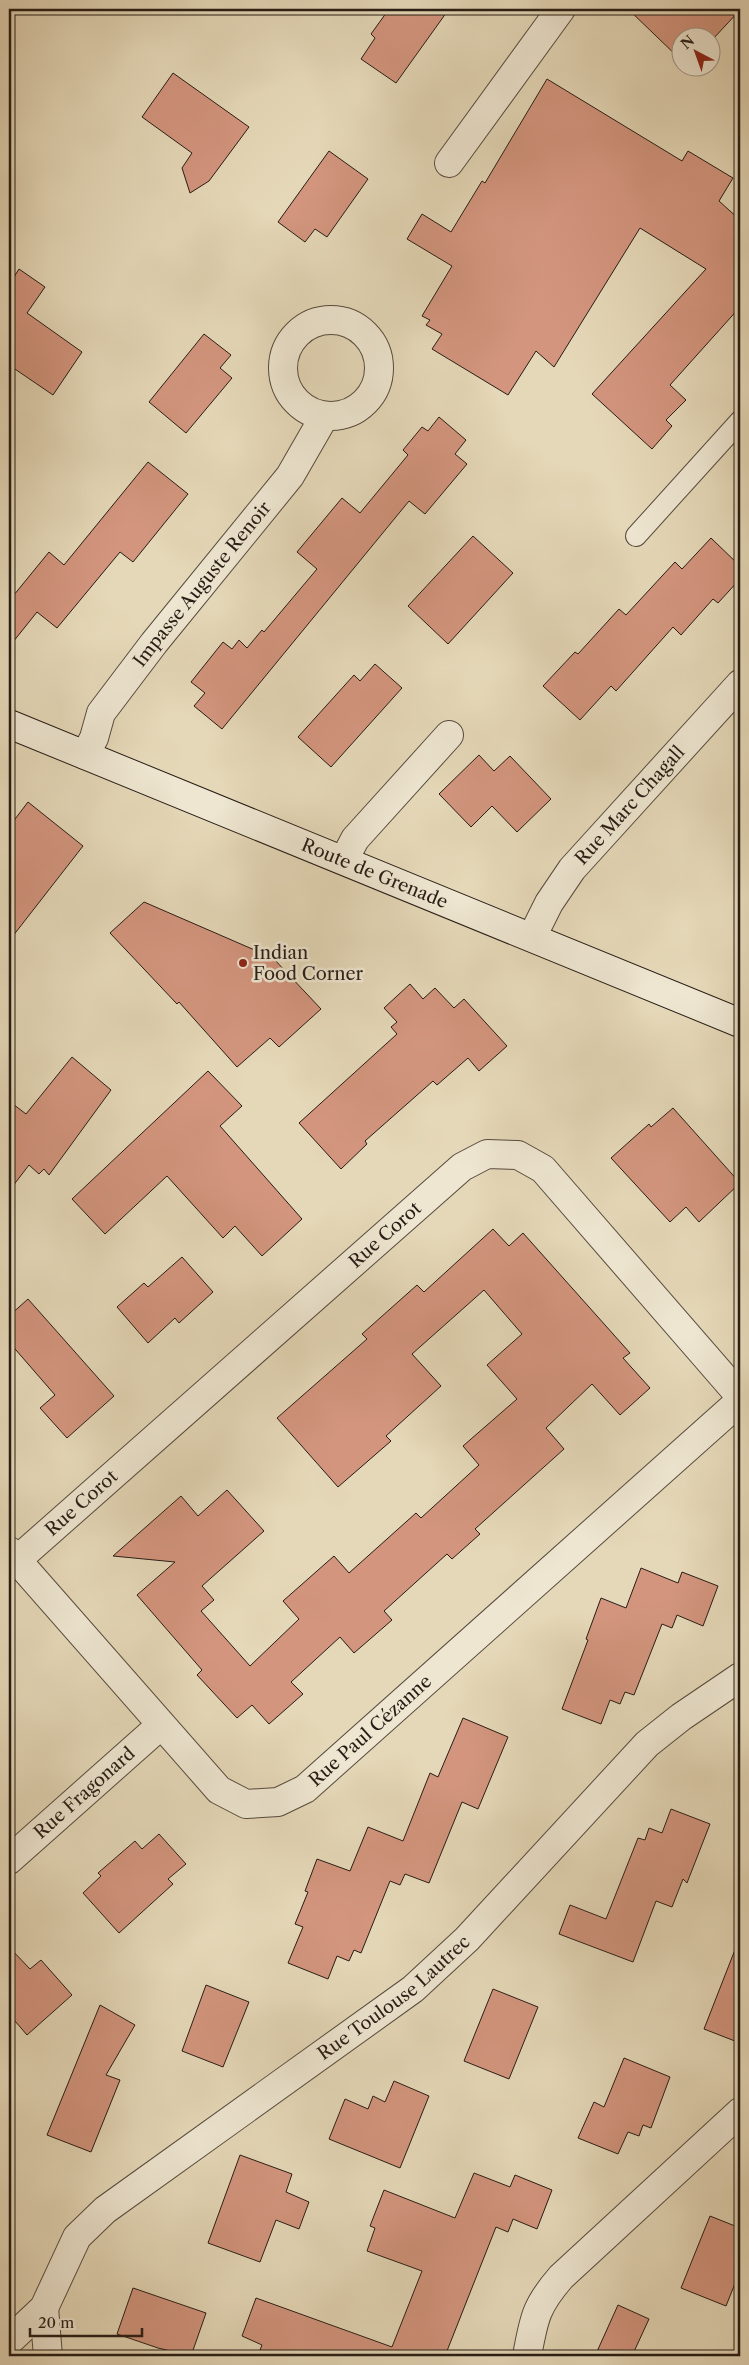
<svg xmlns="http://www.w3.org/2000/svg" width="749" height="2365" font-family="'Libre Caslon Text',serif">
  <rect width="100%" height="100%" fill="#e5d8b8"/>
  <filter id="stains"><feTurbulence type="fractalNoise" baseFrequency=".004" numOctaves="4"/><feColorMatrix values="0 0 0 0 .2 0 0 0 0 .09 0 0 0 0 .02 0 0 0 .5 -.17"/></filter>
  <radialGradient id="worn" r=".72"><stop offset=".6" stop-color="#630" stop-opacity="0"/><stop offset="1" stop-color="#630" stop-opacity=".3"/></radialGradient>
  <!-- building -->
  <g fill="#d3957e" stroke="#271c15">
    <polygon points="389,9 449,9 396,83 361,59 375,38 371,34"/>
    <polygon points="628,9 740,9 740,10 712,40 712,38 682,38 682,61"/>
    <polygon points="173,73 249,127 209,181 190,193 182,168 192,153 142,117"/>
    <polygon points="547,79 682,161 688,151 733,178 719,201 740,220 740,307 670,385 686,400 666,420 672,426 652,449 592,394 706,269 640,228 554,367 536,351 508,395 432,349 442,334 426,325 430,320 422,316 452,266 407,239 422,214 451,232 482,181 485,183"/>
    <polygon points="329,151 368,179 327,237 315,229 305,242 278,222"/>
    <polygon points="19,269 45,287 27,313 82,352 53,395 9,365 9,285"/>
    <polygon points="204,334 231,355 220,368 232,378 186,433 149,402"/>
    <polygon points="439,417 466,440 455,454 467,464 425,514 409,501 222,729 194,706 205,693 191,682 223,642 232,649 239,640 247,648 262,630 264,632 317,569 297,552 342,498 360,513 408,455 403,450 422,427 428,431"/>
    <polygon points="148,462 188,494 133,562 120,552 57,628 37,612 9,647 9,601 49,552 64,565"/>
    <polygon points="473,536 513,573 448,644 408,606"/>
    <polygon points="711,538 740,566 740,579 718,603 713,599 681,635 673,627 616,691 611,686 580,720 543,686 575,652 578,654 619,609 626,615 675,562 682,569"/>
    <polygon points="375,664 402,688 331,767 298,737 354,675 360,681"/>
    <polygon points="479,755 494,771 510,756 551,799 517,832 492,806 471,827 439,794"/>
    <polygon points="28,802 83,846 9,941 9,827"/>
    <polygon points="144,902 273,958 321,1009 279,1047 270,1038 237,1067 179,1002 177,1004 110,933"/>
    <polygon points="410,984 423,999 435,988 454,1008 464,999 507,1046 479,1071 468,1058 437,1085 433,1081 365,1141 367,1144 341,1169 299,1123 397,1034 391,1027 397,1022 384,1008"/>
    <polygon points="72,1057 111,1090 49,1175 44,1169 39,1174 29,1165 9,1191 9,1101 26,1114"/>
    <polygon points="208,1071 242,1106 220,1126 302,1219 262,1256 235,1226 223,1238 167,1176 105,1234 72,1199"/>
    <polygon points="673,1108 740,1183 699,1222 686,1207 670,1222 611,1158 649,1124 651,1127"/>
    <polygon points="493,1229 509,1246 523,1233 630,1353 623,1358 650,1388 620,1415 592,1384 546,1428 564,1449 475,1529 480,1534 452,1559 447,1554 384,1611 392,1620 354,1653 340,1637 291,1682 303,1694 269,1724 252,1705 237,1718 197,1675 202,1670 137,1595 175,1562 113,1556 181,1496 198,1516 227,1490 264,1531 202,1586 214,1600 201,1611 250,1666 299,1619 283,1601 334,1556 349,1573 416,1513 421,1518 479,1465 463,1446 517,1399 487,1365 522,1334 484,1290 412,1354 441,1386 386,1436 391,1441 338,1487 277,1418 367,1339 362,1334 417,1285 424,1292"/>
    <polygon points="182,1257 213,1292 179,1323 175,1318 148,1343 117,1307 144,1283 148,1287"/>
    <polygon points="28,1299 114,1396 67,1438 40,1408 55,1395 9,1342 9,1316"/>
    <polygon points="641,1568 678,1583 682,1572 718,1586 703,1626 677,1615 672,1628 662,1624 634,1695 625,1692 620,1704 610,1700 601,1724 562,1709 588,1640 586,1639 601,1598 626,1608"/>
    <polygon points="463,1718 508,1737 478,1809 462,1802 429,1883 405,1874 400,1885 390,1881 361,1953 354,1950 349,1961 337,1956 328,1979 288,1963 303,1927 295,1924 308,1892 305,1891 317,1859 350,1871 368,1827 403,1841 430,1773 438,1777"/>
    <polygon points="671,1809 710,1824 687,1883 683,1879 672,1907 656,1901 633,1962 559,1934 570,1905 606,1919 638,1838 645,1840 649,1828 662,1833"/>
    <polygon points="159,1834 186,1864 168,1879 173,1884 119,1933 83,1893 101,1876 98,1873 135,1841 142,1849"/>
    <polygon points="738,1942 740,1942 740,2043 704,2029"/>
    <polygon points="9,1947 30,1969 41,1960 72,1995 27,2035 9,2014"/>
    <polygon points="206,1985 249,2002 223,2067 182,2051"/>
    <polygon points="493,1989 538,2007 509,2079 464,2061"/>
    <polygon points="100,2005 135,2025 106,2075 120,2080 91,2152 47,2135"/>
    <polygon points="624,2058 670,2077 651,2128 643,2125 639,2136 628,2132 618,2154 578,2138 594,2102 604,2107"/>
    <polygon points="394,2081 429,2096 400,2168 329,2139 345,2099 368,2109 373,2096 385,2102"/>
    <polygon points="240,2155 292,2174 286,2192 309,2202 299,2229 276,2220 260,2262 208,2243"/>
    <polygon points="474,2173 510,2187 515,2175 552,2190 537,2229 513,2219 508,2232 496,2227 445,2356 279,2356 260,2350 262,2345 242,2336 256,2298 392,2347 422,2271 367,2251 375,2228 370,2226 384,2190 455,2218"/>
    <polygon points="710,2216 740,2228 740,2271 726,2306 681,2288"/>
    <polygon points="133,2288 206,2313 191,2356 158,2348 117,2334"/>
    <polygon points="618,2305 649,2319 632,2356 595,2356"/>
  </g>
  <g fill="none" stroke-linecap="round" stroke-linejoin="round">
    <defs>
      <polyline id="lane" points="636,536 740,421"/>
      <g id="street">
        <polyline points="449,163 561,9"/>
        <circle cx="331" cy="368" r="48"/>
        <path id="s1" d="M85 755 94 738 101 713 154 643 290 476 324 417"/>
        <polyline points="344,860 355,839 449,735"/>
        <path id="s2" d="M532 937 549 903 572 869 740 684"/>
        <path id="s3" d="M9 1551 219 1790 246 1804 278 1802 305 1789 740 1401"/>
        <path id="s4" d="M17 1560 462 1167 487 1154 518 1155 543 1169 740 1396"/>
        <path id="s5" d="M9 1860 161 1725"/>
        <polyline points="44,2308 48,2356"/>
        <path id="s6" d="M9 2341 44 2308 77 2237 105 2210 413 1989 467 1939 647 1744 681 1717 740 1677"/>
        <path d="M527 2356C534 2319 535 2307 561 2277L740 2112"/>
      </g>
      <g id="secondary">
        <path id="s7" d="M9 724 740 1023"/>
      </g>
    </defs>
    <!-- lane casing -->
    <use href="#lane" stroke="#564b3e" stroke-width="22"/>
    <!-- street casing -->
    <use href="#street" stroke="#564b3e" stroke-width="30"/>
    <!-- secondary casing -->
    <use href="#secondary" stroke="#271c15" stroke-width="30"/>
    <!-- lane -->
    <use href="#lane" stroke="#eee6d1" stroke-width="20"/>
    <!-- street -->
    <use href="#street" stroke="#eee6d1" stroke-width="28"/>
    <!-- secondary -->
    <use href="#secondary" stroke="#eee6d1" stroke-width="28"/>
  </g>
  <!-- markers -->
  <circle fill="#8f2418" stroke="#eee6d1" stroke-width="2" cx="243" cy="963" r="5"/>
  <g text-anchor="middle" stroke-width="5" stroke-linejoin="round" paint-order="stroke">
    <!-- street labels -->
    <g font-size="18" fill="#271c15" stroke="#eee6d1">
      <text dy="6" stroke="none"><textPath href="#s1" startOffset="209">Impasse Auguste Renoir</textPath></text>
      <text dy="6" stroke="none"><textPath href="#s2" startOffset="165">Rue Marc Chagall</textPath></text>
      <text dy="6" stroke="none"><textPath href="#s7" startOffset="395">Route de Grenade</textPath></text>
      <text dy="6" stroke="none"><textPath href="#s4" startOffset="491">Rue Corot</textPath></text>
      <text dy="6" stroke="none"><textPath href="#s4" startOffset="86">Rue Corot</textPath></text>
      <text dy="6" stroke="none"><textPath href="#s3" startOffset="498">Rue Paul Cézanne</textPath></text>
      <text dy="6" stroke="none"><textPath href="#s5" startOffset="101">Rue Fragonard</textPath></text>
      <text dy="6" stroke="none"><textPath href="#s6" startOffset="524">Rue Toulouse Lautrec</textPath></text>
    </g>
    <!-- poi labels -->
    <g font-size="18" fill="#271c15" stroke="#eee6d1" text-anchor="start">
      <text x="253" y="959">Indian<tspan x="253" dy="21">Food Corner</tspan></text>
    </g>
  </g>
  <!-- margin -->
  <rect width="749" height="2365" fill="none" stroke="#e5d8b8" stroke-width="30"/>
  <rect x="10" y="10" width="729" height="2345" fill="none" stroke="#271c15" stroke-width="2.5"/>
  <rect x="15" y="15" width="719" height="2335" fill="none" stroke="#271c15"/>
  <!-- north arrow -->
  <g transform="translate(696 52) rotate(319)"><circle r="24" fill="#eee6d1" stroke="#9e9586"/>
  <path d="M0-4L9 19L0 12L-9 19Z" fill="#8f2418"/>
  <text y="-8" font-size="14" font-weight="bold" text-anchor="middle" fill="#271c15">N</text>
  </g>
  <!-- scale -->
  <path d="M30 2328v8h112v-8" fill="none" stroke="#271c15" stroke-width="2.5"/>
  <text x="38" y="2328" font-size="15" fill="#271c15" stroke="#eee6d1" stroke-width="4" paint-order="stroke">20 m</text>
  <rect width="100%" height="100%" filter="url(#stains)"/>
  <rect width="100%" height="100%" fill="url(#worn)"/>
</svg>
